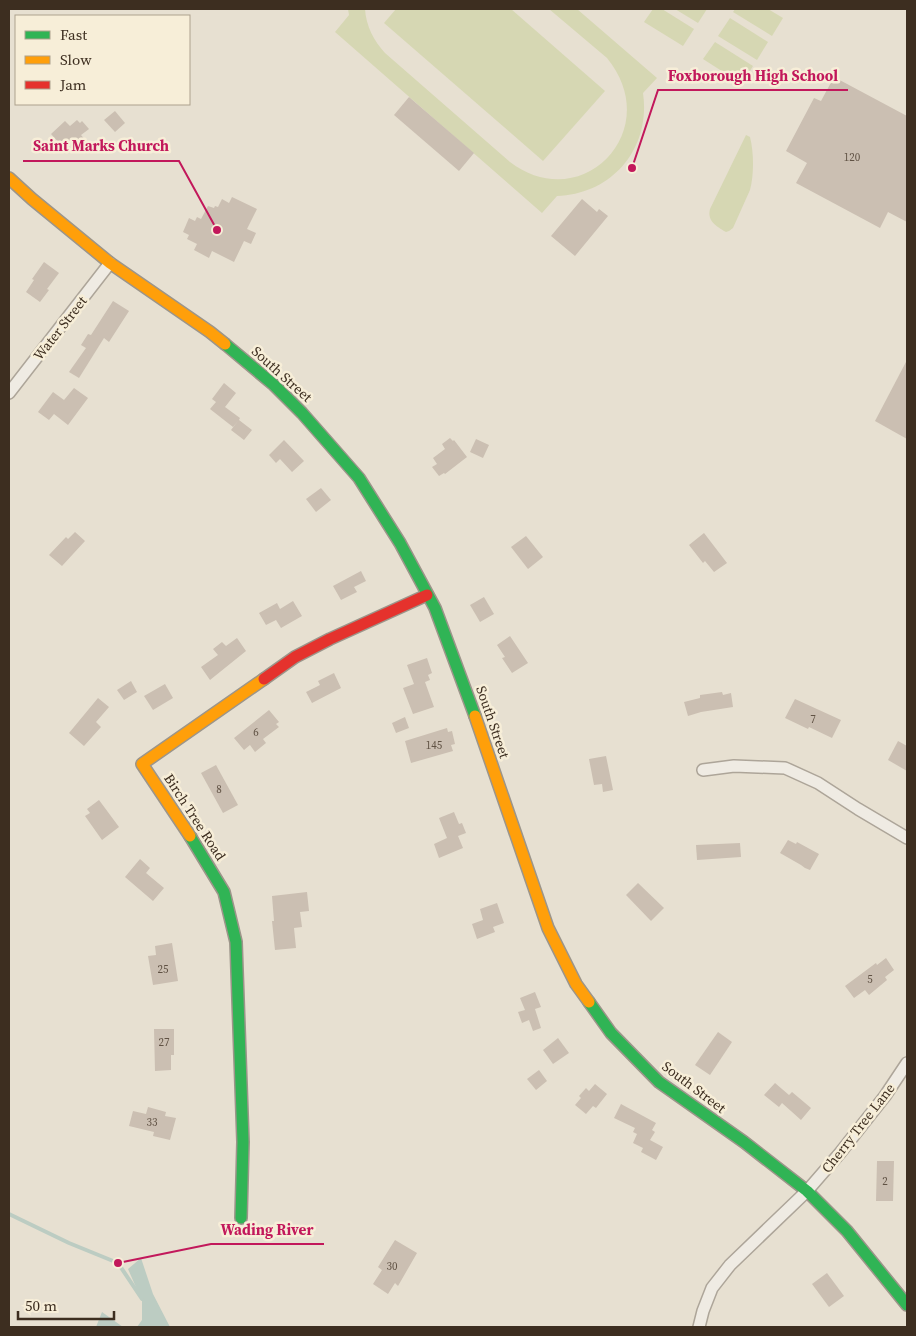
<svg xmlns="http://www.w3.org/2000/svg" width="916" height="1336" font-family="'Source Serif 4',serif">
  <rect width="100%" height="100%" fill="#e7e0d1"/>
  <!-- green -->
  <g fill="#d6d7b3">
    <path d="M348 9H365C366 26 374 41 385 53L510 162C582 217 666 130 607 58L549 9H577L657 78 643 93C651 148 613 194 557 196L542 213 335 32 349 15Z"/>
    <polygon points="396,9 511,9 605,91 543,161 384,23"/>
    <polygon points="653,9 662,9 694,29 683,46 644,22"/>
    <polygon points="675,9 707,9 698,23"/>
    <polygon points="735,9 768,9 783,18 772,36 733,12"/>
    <polygon points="730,18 768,42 757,60 718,36"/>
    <polygon points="715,42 753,66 742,84 703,59"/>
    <path d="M746 135 750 137C754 153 754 175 750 190L733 228 729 231 726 232C716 226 707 221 710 209Z"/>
  </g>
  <!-- water -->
  <g fill="#bcccc2">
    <polygon points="141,1258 153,1294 170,1327 137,1327 142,1320 142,1301 128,1269"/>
    <polygon points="102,1312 123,1327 96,1327"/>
  </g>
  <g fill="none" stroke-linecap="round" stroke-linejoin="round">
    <!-- stream -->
    <polyline stroke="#bcccc2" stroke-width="4" points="9,1214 69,1243 118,1263 142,1299"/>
  </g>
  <!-- building -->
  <g fill="#cbbfb2">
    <polygon points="834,77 907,116 907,222 888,212 880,228 796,183 807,163 786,151 814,98 821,101"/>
    <polygon points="409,97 474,153 459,171 394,115"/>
    <polygon points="115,111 125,123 115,132 104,120"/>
    <polygon points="77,120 80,123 82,121 89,129 81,135 86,141 77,149 69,140 62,146 51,134 65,121 70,126"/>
    <polygon points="232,197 257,209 247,229 256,233 251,244 244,241 234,262 212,251 209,258 194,250 197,244 187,239 189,235 183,232 189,218 195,221 197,217 201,219 208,206 214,208 215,206 218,207 222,199 229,203"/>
    <polygon points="582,199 597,212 599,209 608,216 575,256 551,236"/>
    <polygon points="44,262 59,273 47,289 49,290 40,302 26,292 34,280 32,279"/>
    <polygon points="113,301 129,311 109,342 104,338 79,378 69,372 86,348 81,345 88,334 91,335"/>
    <polygon points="907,360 907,439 875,421"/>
    <polygon points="224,383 236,393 225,407 240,418 239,420 252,430 244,440 231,430 238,421 233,427 210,409 216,402 212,399"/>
    <polygon points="74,388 88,398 68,425 54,414 49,420 38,412 53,392 64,400"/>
    <polygon points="450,438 453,441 454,440 467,457 445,474 444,473 439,476 432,467 437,464 433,458 445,449 442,444"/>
    <polygon points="476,439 489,445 483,458 470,452"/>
    <polygon points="284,440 304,461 292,472 280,459 276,463 269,455"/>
    <polygon points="321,488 331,500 316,512 306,499"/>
    <polygon points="75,532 85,541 62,566 49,555 66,537 68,539"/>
    <polygon points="704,533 727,563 714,572 705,561 703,563 689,545"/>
    <polygon points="526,536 543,557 528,569 511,547"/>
    <polygon points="361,571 366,581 354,587 357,592 341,600 333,586"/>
    <polygon points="484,597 494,614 480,622 470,605"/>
    <polygon points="293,601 302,616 281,628 276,620 266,625 259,613 277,603 280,609"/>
    <polygon points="510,636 528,663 512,673 502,658 505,657 497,645"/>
    <polygon points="237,638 246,651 210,680 201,667 218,655 213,649 222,642 226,646"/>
    <polygon points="427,658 432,673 428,675 430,680 425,682 434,707 413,714 403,688 414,684 407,665"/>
    <polygon points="334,673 341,688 312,703 306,692 320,685 318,681"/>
    <polygon points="131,681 137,692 124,700 117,690"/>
    <polygon points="165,684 173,698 153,710 144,696"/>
    <polygon points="722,692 723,695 731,693 733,707 701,712 688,716 684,702 700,698 700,695"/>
    <polygon points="98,698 109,707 96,722 101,727 84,746 69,733"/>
    <polygon points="795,699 841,720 832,738 809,727 808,729 785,718"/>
    <polygon points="269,710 279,722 276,724 279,727 263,739 266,743 255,752 250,745 244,750 234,738"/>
    <polygon points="405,717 409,728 396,733 392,723"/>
    <polygon points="447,728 448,732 452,731 455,744 451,745 453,751 411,763 405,741"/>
    <polygon points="898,741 907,746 907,771 888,760"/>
    <polygon points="606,756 613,790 603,792 602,784 594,785 589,759"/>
    <polygon points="216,765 238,805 223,813 201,773"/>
    <polygon points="99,800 119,827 102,840 85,816 90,813 87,809"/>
    <polygon points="454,812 459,824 462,823 466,833 458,836 463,848 439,858 434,844 447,838 439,818"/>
    <polygon points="788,840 796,844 797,842 819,854 810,870 805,868 801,865 780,853"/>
    <polygon points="740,843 741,857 697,860 696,845"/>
    <polygon points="140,859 150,868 146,873 164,888 153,901 125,877"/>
    <polygon points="638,883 664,908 651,921 626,895"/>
    <polygon points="307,892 309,911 300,912 302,927 294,928 296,948 275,950 272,921 274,921 272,896"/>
    <polygon points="497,903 504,923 493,927 495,932 477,939 472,924 483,920 480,909"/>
    <polygon points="172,943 178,981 153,985 148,956 156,955 155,946"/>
    <polygon points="886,958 894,970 885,977 887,980 869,995 865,990 854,998 845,986 876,963 877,965"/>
    <polygon points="535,992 541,1007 535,1009 541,1028 533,1031 529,1020 522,1023 518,1012 525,1010 520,998"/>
    <polygon points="154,1029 174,1029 174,1055 171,1055 171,1070 155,1071"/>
    <polygon points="718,1032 732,1042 710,1075 695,1065"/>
    <polygon points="558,1038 569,1053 553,1064 543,1050"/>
    <polygon points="539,1070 547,1081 536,1090 527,1079"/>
    <polygon points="775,1083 789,1095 792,1092 811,1108 801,1120 782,1103 779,1107 764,1095"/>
    <polygon points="595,1084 607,1094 596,1108 593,1106 586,1114 575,1105 581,1098 579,1096 586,1088 589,1091"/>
    <polygon points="621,1104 656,1123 652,1130 655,1132 650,1140 663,1147 656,1160 641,1152 643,1148 633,1143 637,1134 633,1132 635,1128 614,1118"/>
    <polygon points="148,1107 166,1112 165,1116 176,1118 170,1140 153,1136 154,1132 129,1126 133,1111 146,1114"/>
    <polygon points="877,1161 894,1161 893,1201 876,1201"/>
    <polygon points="395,1240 417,1253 398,1286 395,1283 388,1294 373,1284 382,1270 378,1267"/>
    <polygon points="827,1273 844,1296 829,1307 812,1284"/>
  </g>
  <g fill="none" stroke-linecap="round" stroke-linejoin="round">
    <defs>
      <g id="street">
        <polyline points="9,393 110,263"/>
        <polyline points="703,770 734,766 785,768 818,783 858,809 907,838"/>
        <polyline points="699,1327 703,1311 712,1288 730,1265 807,1191 840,1153 885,1096 907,1063"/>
      </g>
      <g id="fast">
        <polyline points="225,344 274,385 302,413 359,478 400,543 435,608 475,716"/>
        <polyline points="190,836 224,892 236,942 243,1142 241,1218"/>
        <polyline points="589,1002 611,1033 659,1082 744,1142 807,1191 847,1231 907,1305"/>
      </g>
      <g id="slow">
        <polyline points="9,178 32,199 110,263 210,332 225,344"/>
        <polyline points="475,716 548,928 576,984 589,1002"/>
        <polyline points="190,836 142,764 264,679"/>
      </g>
      <polyline id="jam" points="264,679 295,657 330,639 427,595"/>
    </defs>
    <!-- street casing -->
    <use href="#street" stroke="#ada599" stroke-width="14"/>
    <!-- fast casing -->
    <use href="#fast" stroke="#9c958a" stroke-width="14"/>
    <!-- slow casing -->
    <use href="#slow" stroke="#9c958a" stroke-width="14"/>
    <!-- jam casing -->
    <use href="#jam" stroke="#9c958a" stroke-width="14"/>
    <!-- street -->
    <use href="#street" stroke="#efebe3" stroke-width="11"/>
    <!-- fast -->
    <use href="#fast" stroke="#30b455" stroke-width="11"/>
    <!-- slow -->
    <use href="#slow" stroke="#ff9f0a" stroke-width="11"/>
    <!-- jam -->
    <use href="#jam" stroke="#e5322d" stroke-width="11"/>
  </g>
  <g text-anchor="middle" stroke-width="5" stroke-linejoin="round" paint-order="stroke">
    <!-- number labels -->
    <g font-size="11" fill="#605244">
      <text x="852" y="161">120</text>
      <text x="813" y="723">7</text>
      <text x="256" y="736">6</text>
      <text x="434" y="749">145</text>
      <text x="219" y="793">8</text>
      <text x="163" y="973">25</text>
      <text x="870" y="983">5</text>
      <text x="164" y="1046">27</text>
      <text x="152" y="1126">33</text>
      <text x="885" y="1185">2</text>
      <text x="392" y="1270">30</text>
    </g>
    <!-- street labels -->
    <g font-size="14" fill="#3d2e20" stroke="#f7eed8">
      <text transform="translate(60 328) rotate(-52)" y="5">Water Street</text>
      <text transform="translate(282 374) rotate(42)" y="5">South Street</text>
      <text transform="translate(493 722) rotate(71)" y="5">South Street</text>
      <text transform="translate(195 817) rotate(57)" y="5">Birch Tree Road</text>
      <text transform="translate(694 1087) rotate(37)" y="5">South Street</text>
      <text transform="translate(858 1128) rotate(-52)" y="5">Cherry Tree Lane</text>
    </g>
  </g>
  <!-- callouts -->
  <path fill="none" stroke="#c2185b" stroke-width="2" d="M632 168L658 90H848M217 230L179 161H23M118 1263L211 1244H324"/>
  <g fill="#c2185b" stroke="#f7eed8" stroke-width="2">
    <circle cx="632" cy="168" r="5"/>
    <circle cx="217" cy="230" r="5"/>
    <circle cx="118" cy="1263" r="5"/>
  </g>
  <g font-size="15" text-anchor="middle" font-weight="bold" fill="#c2185b" stroke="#f7eed8" stroke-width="5" stroke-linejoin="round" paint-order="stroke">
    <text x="753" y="81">Foxborough High School</text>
    <text x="101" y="151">Saint Marks Church</text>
    <text x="267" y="1235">Wading River</text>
  </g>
  <!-- border -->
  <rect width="916" height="1336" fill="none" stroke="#3d2e20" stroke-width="20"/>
  <!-- legend -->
  <rect x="15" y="15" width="175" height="90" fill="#f7eed8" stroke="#ada18e"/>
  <rect x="25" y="31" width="25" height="8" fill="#30b455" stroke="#ada18e"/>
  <text x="60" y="40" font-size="15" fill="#3d2e20">Fast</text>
  <rect x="25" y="56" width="25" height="8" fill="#ff9f0a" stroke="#ada18e"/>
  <text x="60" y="65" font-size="15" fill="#3d2e20">Slow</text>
  <rect x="25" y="81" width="25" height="8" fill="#e5322d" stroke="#ada18e"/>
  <text x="60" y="90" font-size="15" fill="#3d2e20">Jam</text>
  <!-- scale -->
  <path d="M18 1311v8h96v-8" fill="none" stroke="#3d2e20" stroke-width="2.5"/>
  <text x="25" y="1311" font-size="15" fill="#3d2e20" stroke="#f7eed8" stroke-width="4" paint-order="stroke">50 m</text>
</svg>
